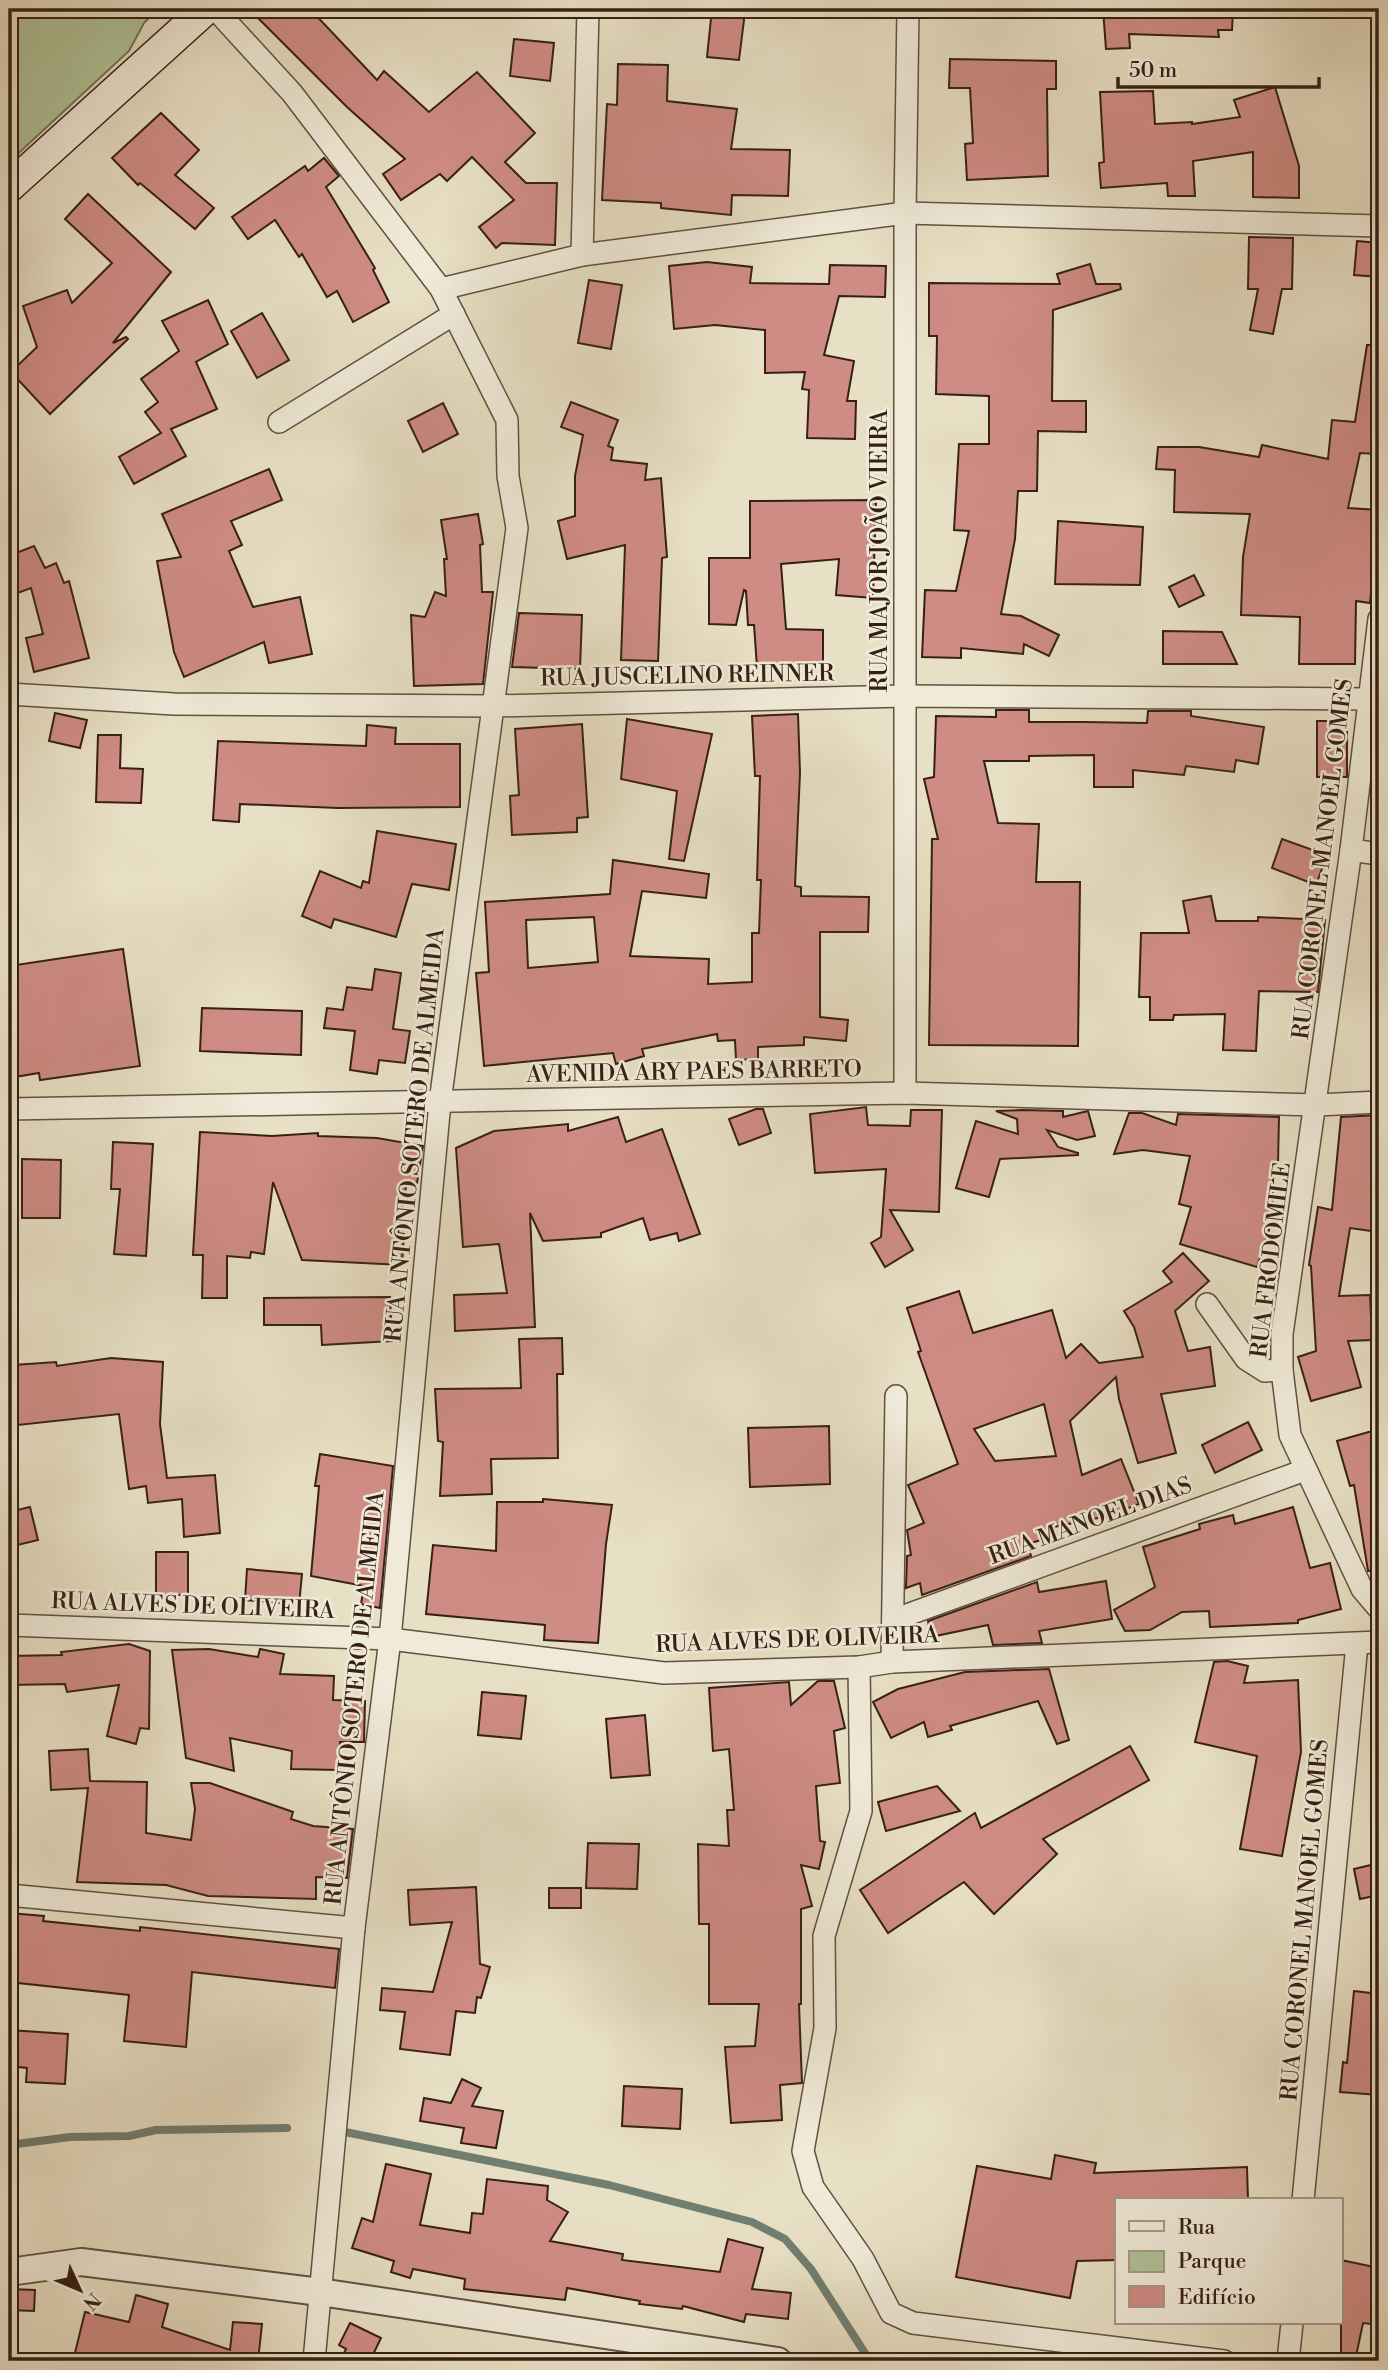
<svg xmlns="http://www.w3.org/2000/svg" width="1388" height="2370" font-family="'Libre Bodoni',serif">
  <rect width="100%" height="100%" fill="#e8e0c5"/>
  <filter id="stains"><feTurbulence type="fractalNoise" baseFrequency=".00286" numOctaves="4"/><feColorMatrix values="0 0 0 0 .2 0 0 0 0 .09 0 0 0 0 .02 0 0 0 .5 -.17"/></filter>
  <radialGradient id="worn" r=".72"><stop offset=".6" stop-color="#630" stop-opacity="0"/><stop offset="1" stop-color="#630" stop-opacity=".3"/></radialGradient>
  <!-- green -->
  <polygon fill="#b0c399" stroke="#737257" stroke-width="2" points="9,9 157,9 144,23 129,51 9,162"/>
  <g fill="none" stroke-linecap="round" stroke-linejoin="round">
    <!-- stream -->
    <g stroke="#717e72" stroke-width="8">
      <polyline points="345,2132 609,2185 752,2222 785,2239 811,2269 870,2361"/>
      <polyline points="9,2145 70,2137 129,2136 156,2130 287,2128"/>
    </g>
  </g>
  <!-- building -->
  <g fill="#cf8c85" stroke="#362015" stroke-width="2" fill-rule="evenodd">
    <polygon points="249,9 310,9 377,80 384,71 429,112 477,72 535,133 505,162 526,183 557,183 555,245 502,243 496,248 479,227 514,200 472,157 447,181 440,174 401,200 383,174 405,159 347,107"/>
    <polygon points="712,9 745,12 739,60 707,57"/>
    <polygon points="1103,9 1233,9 1232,30 1218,30 1219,37 1129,34 1130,48 1106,49"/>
    <polygon points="514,39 554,43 550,81 510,76"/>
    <polygon points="950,59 1056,61 1056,89 1047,89 1048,176 967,180 965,144 973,143 970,88 949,88"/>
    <polygon points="618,64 668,65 667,101 737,109 731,149 790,150 788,196 732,195 731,215 661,208 661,203 602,200 607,104 617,105"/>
    <polygon points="1275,87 1299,166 1299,198 1253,197 1253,152 1193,161 1195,196 1168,196 1167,183 1101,188 1099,163 1104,162 1100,92 1153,91 1155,124 1192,122 1192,124 1240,117 1234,100"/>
    <polygon points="161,113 199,150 175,175 214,208 195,229 140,183 138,185 112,158"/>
    <polygon points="324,158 339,176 326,187 375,268 373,270 389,302 353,322 337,291 327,297 302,254 299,257 275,220 248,239 232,217 305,166 308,171"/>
    <polygon points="88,194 171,272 113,343 126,337 128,339 50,414 11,372 37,347 23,306 67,290 72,303 112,263 65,219"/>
    <polygon points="1249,237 1293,238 1292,289 1282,289 1273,334 1250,330 1258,289 1248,289"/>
    <polygon points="1357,241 1379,243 1379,277 1354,275"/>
    <polygon points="707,262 752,267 750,283 829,284 830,265 886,266 885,297 839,296 824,355 854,361 847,401 856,401 855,439 807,438 809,390 802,389 805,372 765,373 765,330 715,325 674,329 669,266"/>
    <polygon points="1090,264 1096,284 1120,284 1121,289 1053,310 1052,401 1086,401 1086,432 1038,431 1037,491 1018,491 1015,539 1001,614 1021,616 1059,635 1049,656 1024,644 1023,654 961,648 961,658 922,657 925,590 956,591 969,531 954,530 959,444 989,444 989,396 936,394 937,336 929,336 929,283 1060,284 1057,274"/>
    <polygon points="589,280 622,285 611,349 578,343"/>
    <polygon points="208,300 228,344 196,362 217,409 171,429 186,456 134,484 119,457 161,433 145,412 158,402 141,379 179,351 162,321"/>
    <polygon points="262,313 289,360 257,378 231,331"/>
    <polygon points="1367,345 1379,345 1376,454 1360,453 1348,508 1379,510 1370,603 1356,601 1355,664 1299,664 1300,617 1241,615 1243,557 1250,514 1174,512 1175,470 1156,469 1158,447 1199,447 1259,457 1262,445 1328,459 1332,420 1355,422"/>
    <polygon points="571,402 618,420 608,446 613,448 611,460 647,464 645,480 661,478 667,557 662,558 658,661 621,660 625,545 567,559 558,521 575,516 575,476 583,435 561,427"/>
    <polygon points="443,403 458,434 423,452 408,421"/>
    <polygon points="269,469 282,500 231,521 242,545 229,551 253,607 300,597 312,654 269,663 264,642 184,677 174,652 157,561 181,557 162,514"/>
    <polygon points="876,500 873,598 836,595 839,559 781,564 786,629 823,630 823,664 757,667 754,625 748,625 746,591 744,590 736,625 709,624 709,558 750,558 750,501"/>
    <polygon points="478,514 483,544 480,545 482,592 493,592 483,684 414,686 411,615 425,617 435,592 446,596 444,559 447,559 441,520"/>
    <polygon points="1058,521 1143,527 1140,585 1055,584"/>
    <polygon points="34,546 45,568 56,563 64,583 69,581 89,658 34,672 26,638 43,634 31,588 9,596 9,560 18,557 16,553"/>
    <polygon points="1194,575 1204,595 1179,607 1169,587"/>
    <polygon points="519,613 582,615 580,669 512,667"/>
    <polygon points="1163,631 1222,632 1237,664 1163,664"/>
    <polygon points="996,710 1029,710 1029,722 1085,722 1147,723 1148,711 1191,711 1191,716 1264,727 1258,764 1236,760 1234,772 1186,766 1184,775 1133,770 1133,787 1094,787 1094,755 1029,756 1029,761 984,761 998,823 1039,824 1036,882 1080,882 1078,1046 929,1045 932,839 938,839 924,779 934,777 936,716 996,717"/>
    <polygon points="55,713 87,720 80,748 49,741"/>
    <path d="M798 714 800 773 795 886 801 887V896L869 897 868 932H820V1017L848 1020 846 1041 804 1037V1045L758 1047V1059L736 1060 735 1040 718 1041 717 1034 642 1049 644 1056 616 1064 613 1053 484 1066 476 973 489 972 485 902 610 894 613 860 709 874 706 898 642 891 630 956 709 959 708 984 752 982V933H759L761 880H757L760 776H755L752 716ZM594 917 598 962 528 968 526 920Z"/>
    <polygon points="627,719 712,734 684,861 669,859 677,791 621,779"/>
    <rect x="1317" y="721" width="30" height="56"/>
    <polygon points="582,724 588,817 577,818 577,832 512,835 510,796 519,795 515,729"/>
    <polygon points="367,725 396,728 395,744 460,744 460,807 338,808 240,804 239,822 213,820 218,741 366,746"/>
    <polygon points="98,735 121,735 120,768 143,769 141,803 96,802"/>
    <polygon points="377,831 456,844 449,890 412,884 396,937 334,919 331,928 302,916 320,871 361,888 363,881 369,883"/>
    <polygon points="1282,839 1327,855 1316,885 1272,868"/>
    <polygon points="1211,896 1216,921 1258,921 1258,917 1325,920 1318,992 1259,991 1256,1051 1223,1050 1225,1014 1174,1015 1173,1020 1150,1020 1150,997 1139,997 1141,933 1189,933 1183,901"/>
    <polygon points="123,949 140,1066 40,1080 39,1073 9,1078 9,966"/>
    <polygon points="375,969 401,973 393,1029 410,1031 405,1063 379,1060 377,1074 350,1070 355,1031 324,1028 327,1008 343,1010 347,987 372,990"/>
    <polygon points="202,1008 302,1011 301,1055 200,1051"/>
    <polygon points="866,1107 868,1125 910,1126 911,1110 942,1110 939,1212 890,1210 913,1250 885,1267 871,1243 881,1237 886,1169 815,1173 810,1114"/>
    <polygon points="756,1109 763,1109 771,1133 739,1145 729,1119"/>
    <polygon points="1023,1110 1063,1111 1063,1117 1088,1111 1095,1136 1077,1140 1047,1130 1058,1147 1078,1153 1078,1155 1000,1159 989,1197 956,1188 976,1121 1018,1134 1017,1119 996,1111"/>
    <polygon points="1129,1113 1142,1113 1176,1125 1178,1114 1279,1117 1278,1164 1273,1164 1273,1217 1257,1267 1180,1244 1191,1207 1179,1204 1190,1156 1143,1150 1114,1154"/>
    <polygon points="1379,1115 1379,1232 1350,1228 1339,1296 1370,1295 1372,1340 1348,1341 1361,1387 1311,1401 1298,1357 1316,1351 1311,1266 1309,1265 1318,1207 1332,1210 1341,1117"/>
    <polygon points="618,1117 626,1142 662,1129 700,1234 679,1241 677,1233 650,1240 643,1218 601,1233 601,1237 543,1241 530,1213 535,1327 455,1331 454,1295 507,1293 499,1244 463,1247 456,1148 494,1131 568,1124 568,1131"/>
    <polygon points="200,1132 272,1136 318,1133 318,1136 377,1138 423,1146 417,1183 407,1181 398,1233 404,1234 402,1265 302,1260 273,1182 264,1254 251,1252 250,1258 227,1256 227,1298 202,1298 203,1255 193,1255"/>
    <polygon points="113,1142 153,1144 146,1256 114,1254 120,1189 111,1189"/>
    <polygon points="22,1159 61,1160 60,1218 22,1218"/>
    <path d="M1183 1253 1209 1281 1175 1311 1188 1351 1210 1347 1215 1386 1161 1394 1176 1453 1138 1463 1119 1399 1116 1377 1070 1421 1082 1475 1121 1459 1139 1504 1108 1516 1054 1527 1057 1535 1028 1544 1031 1556 922 1595 920 1583 906 1588 907 1556 911 1555 907 1530 924 1523 908 1485 958 1464 918 1352 921 1351 907 1308 959 1291 973 1333 1052 1310 1066 1358 1081 1344 1099 1363 1143 1357 1134 1327 1124 1311 1172 1282 1163 1271ZM1044 1404 1056 1456 995 1461 974 1429Z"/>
    <polygon points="390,1297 392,1341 322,1345 321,1325 264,1325 264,1298"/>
    <polygon points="562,1338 563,1374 557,1374 558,1458 491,1459 492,1494 440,1496 443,1442 438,1441 435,1389 521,1388 519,1339"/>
    <polygon points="111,1358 163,1362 160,1424 167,1478 215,1475 220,1533 184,1537 182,1499 148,1503 146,1486 129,1489 119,1414 9,1426 9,1392 15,1391 14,1365 56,1362 57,1366"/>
    <polygon points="1248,1422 1262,1450 1215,1473 1202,1445"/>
    <polygon points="829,1426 830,1484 750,1487 748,1428"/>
    <polygon points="1379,1429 1379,1570 1368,1571 1354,1485 1350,1486 1337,1441"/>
    <polygon points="320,1454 393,1466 380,1608 361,1604 364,1586 311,1576 319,1486 315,1486"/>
    <polygon points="543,1499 612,1505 606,1544 598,1643 544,1640 545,1625 426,1614 433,1545 496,1551 497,1502 543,1502"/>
    <polygon points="30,1507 38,1540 9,1547 9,1512"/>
    <polygon points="1293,1507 1310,1568 1330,1563 1341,1609 1298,1620 1298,1623 1210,1627 1209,1611 1182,1612 1150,1630 1125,1631 1114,1610 1155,1587 1143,1547 1200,1529 1199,1524 1233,1515 1235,1524"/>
    <rect x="156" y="1552" width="32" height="43"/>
    <polygon points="247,1569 302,1574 299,1605 245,1600"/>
    <polygon points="1106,1581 1112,1619 1039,1631 1042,1643 993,1645 988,1625 931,1637 928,1621 1037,1582 1039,1592"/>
    <polygon points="129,1644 150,1651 149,1729 140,1728 136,1744 107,1736 119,1685 67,1692 65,1684 9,1685 9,1656 62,1655 61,1652"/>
    <polygon points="209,1649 258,1657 260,1649 284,1654 280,1674 334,1676 333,1700 365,1701 364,1742 340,1742 340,1770 291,1769 292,1751 230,1738 234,1771 186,1758 172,1650"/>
    <polygon points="1227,1661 1248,1666 1244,1683 1298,1680 1301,1752 1282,1856 1240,1849 1257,1756 1195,1742 1214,1662"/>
    <polygon points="1049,1669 1069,1740 1057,1744 1038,1701 950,1726 952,1730 928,1737 924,1722 891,1738 873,1702 898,1689 965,1672"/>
    <polygon points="818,1681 834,1681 845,1728 834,1731 840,1783 816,1786 820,1841 825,1842 819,1869 801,1865 812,1906 801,1909 801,2004 799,2004 802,2083 780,2085 782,2120 731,2123 725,2047 755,2046 759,2004 709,2004 709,1924 699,1924 698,1844 729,1846 727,1810 734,1810 729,1749 713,1751 709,1688 789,1682 791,1705"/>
    <polygon points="482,1692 526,1696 521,1739 478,1735"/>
    <polygon points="645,1715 650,1775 611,1778 606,1719"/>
    <polygon points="1130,1746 1149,1780 1043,1839 1057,1854 994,1914 964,1882 888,1933 860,1890 975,1813 981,1828"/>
    <polygon points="88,1749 90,1781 147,1782 146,1833 191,1840 195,1809 191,1783 210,1783 293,1812 291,1819 313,1826 353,1829 347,1878 316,1877 316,1899 208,1896 166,1885 77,1882 88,1788 51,1790 49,1751"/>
    <polygon points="937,1786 960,1811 886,1831 878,1802"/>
    <polygon points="588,1843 639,1844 637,1889 586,1888"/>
    <polygon points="1379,1863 1379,1895 1360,1899 1354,1869"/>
    <polygon points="476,1887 480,1964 490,1967 481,1998 477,1997 475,2013 456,2011 450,2055 400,2049 405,2012 380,2010 382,1988 433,1992 452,1922 410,1925 408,1890"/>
    <rect x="549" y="1888" width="32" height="20"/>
    <polygon points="9,1913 44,1916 43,1921 140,1931 140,1927 339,1949 335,1988 192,1972 186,2047 124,2041 129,1995 9,1982"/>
    <polygon points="1354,1991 1379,1994 1379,2095 1340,2092 1343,2062 1347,2063"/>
    <polygon points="9,2030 68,2034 65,2084 26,2082 27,2068 9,2066"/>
    <polygon points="462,2079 481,2088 472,2106 503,2111 496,2148 461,2143 464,2128 420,2121 424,2098 451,2103"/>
    <polygon points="624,2086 682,2089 680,2129 622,2126"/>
    <polygon points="1055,2155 1096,2163 1094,2173 1247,2167 1248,2200 1117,2200 1117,2260 1077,2261 1070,2298 956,2277 977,2166 1051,2179"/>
    <polygon points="386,2164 431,2174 420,2225 470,2233 472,2213 483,2214 487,2179 548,2186 547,2200 568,2212 550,2241 623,2254 622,2260 720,2272 728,2239 763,2248 752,2289 791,2293 788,2319 746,2314 744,2322 683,2306 682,2309 639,2304 640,2301 567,2288 565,2300 464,2289 465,2279 413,2269 410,2278 391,2272 394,2261 352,2248 362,2218 373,2222"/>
    <polygon points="1341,2260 1379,2268 1379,2287 1371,2324 1363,2323 1355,2361 1341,2361"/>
    <polygon points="9,2289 35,2290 34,2311 9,2310"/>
    <polygon points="136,2295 168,2304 162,2327 230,2350 233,2322 262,2324 258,2361 73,2361 85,2312 129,2322"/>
    <polygon points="350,2323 381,2338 370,2361 340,2361 346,2349 339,2345"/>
  </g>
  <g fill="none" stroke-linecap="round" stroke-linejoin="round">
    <defs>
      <g id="minor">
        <polyline points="215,9 292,93 441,289 507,420 508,476 517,528 440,1102 390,1639 354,1928 314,2361"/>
        <polyline points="582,255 588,9"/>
        <polyline points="441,289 582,255 905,213 1379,226"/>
        <polyline points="279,422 454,314"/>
        <polyline points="1379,619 1351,850 1282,1334 1282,1370 1290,1435 1362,1589 1379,1609"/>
        <polyline points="9,694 174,704 493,706 905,696 1368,699"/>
        <polyline points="1351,850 1379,854"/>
        <polyline points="905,1093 905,213 908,9"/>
        <polyline points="9,1109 905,1093 1317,1105 1379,1102"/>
        <polyline points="1207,1304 1246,1359 1265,1371 1282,1370"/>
        <polyline points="893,1620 1305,1470"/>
        <polyline points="9,1625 390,1639 664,1673 859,1667 892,1662 1379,1642"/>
        <polyline points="892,1662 896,1396"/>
        <polyline points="859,1667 861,1811 824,1936 825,2028 803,2151 813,2187 863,2259 891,2313 913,2323 1224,2361"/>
        <polyline points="9,1895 354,1928"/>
        <polyline points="1303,2200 1357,1644"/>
        <polyline points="1288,2361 1292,2323"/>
      </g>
      <polyline id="tertiary" points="9,2272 81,2262 320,2292 778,2361"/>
      <polyline id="secondary" points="9,187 206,9"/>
    </defs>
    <!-- minor casing -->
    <use href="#minor" stroke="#625041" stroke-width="24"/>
    <!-- tertiary casing -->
    <use href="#tertiary" stroke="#625041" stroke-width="30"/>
    <!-- secondary casing -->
    <use href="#secondary" stroke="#362015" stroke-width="33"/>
    <!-- minor -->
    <use href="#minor" stroke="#f0ebd9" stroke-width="21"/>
    <!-- tertiary -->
    <use href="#tertiary" stroke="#f0ebd9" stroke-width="26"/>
    <!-- secondary -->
    <use href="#secondary" stroke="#f0ebd9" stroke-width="30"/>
  </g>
  <g text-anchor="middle" stroke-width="5" stroke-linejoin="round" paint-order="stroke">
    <!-- street labels -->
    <g font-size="23" fill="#362015" stroke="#f0ebd9">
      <text transform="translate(879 551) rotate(-90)" y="8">RUA MAJOR JOÃO VIEIRA</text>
      <text transform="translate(687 675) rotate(-1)" y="8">RUA JUSCELINO REINNER</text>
      <text transform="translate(1322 859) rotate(-83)" y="8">RUA CORONEL MANOEL GOMES</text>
      <text transform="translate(694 1071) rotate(-1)" y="8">AVENIDA ARY PAES BARRETO</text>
      <text transform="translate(414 1135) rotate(-84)" y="8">RUA ANTÔNIO SOTERO DE ALMEIDA</text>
      <text transform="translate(1270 1260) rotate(-83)" y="8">RUA FRODOMILE</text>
      <text transform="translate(1090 1520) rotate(-20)" y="8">RUA MANOEL DIAS</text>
      <text transform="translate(193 1605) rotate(2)" y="8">RUA ALVES DE OLIVEIRA</text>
      <text transform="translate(797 1639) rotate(-2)" y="8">RUA ALVES DE OLIVEIRA</text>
      <text transform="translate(354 1698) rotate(-84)" y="8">RUA ANTÔNIO SOTERO DE ALMEIDA</text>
      <text transform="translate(1304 1920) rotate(-85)" y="8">RUA CORONEL MANOEL GOMES</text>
    </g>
  </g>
  <!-- margin -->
  <rect width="1388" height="2370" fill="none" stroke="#e8e0c5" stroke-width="35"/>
  <rect x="10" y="10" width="1367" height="2349" fill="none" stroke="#362015" stroke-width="3.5"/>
  <rect x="18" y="18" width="1353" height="2335" fill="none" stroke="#362015" stroke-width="2"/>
  <!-- legend -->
  <rect x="1115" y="2198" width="228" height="126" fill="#f0ebd9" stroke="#a69a8b" stroke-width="2"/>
  <rect x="1129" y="2221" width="35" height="10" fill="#f0ebd9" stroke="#a69a8b" stroke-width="2"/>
  <text x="1178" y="2234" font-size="21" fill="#362015">Rua</text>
  <rect x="1129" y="2251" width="35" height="21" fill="#b0c399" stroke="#a69a8b" stroke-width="2"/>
  <text x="1178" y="2268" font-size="21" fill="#362015">Parque</text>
  <rect x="1129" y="2286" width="35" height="21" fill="#cf8c85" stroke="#a69a8b" stroke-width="2"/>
  <text x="1178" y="2304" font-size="21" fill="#362015">Edifício</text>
  <!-- north arrow -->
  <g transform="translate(80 2290) rotate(134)" stroke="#f0ebd9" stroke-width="5" paint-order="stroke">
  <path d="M0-5L12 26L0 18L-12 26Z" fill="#362015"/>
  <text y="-10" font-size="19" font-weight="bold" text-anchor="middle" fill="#362015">N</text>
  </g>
  <!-- scale -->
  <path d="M1118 77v10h201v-10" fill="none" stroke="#362015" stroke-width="3.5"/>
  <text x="1129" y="77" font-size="21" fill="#362015" stroke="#f0ebd9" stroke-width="5" paint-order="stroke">50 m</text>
  <rect width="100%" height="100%" filter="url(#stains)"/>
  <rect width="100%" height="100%" fill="url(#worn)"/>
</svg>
